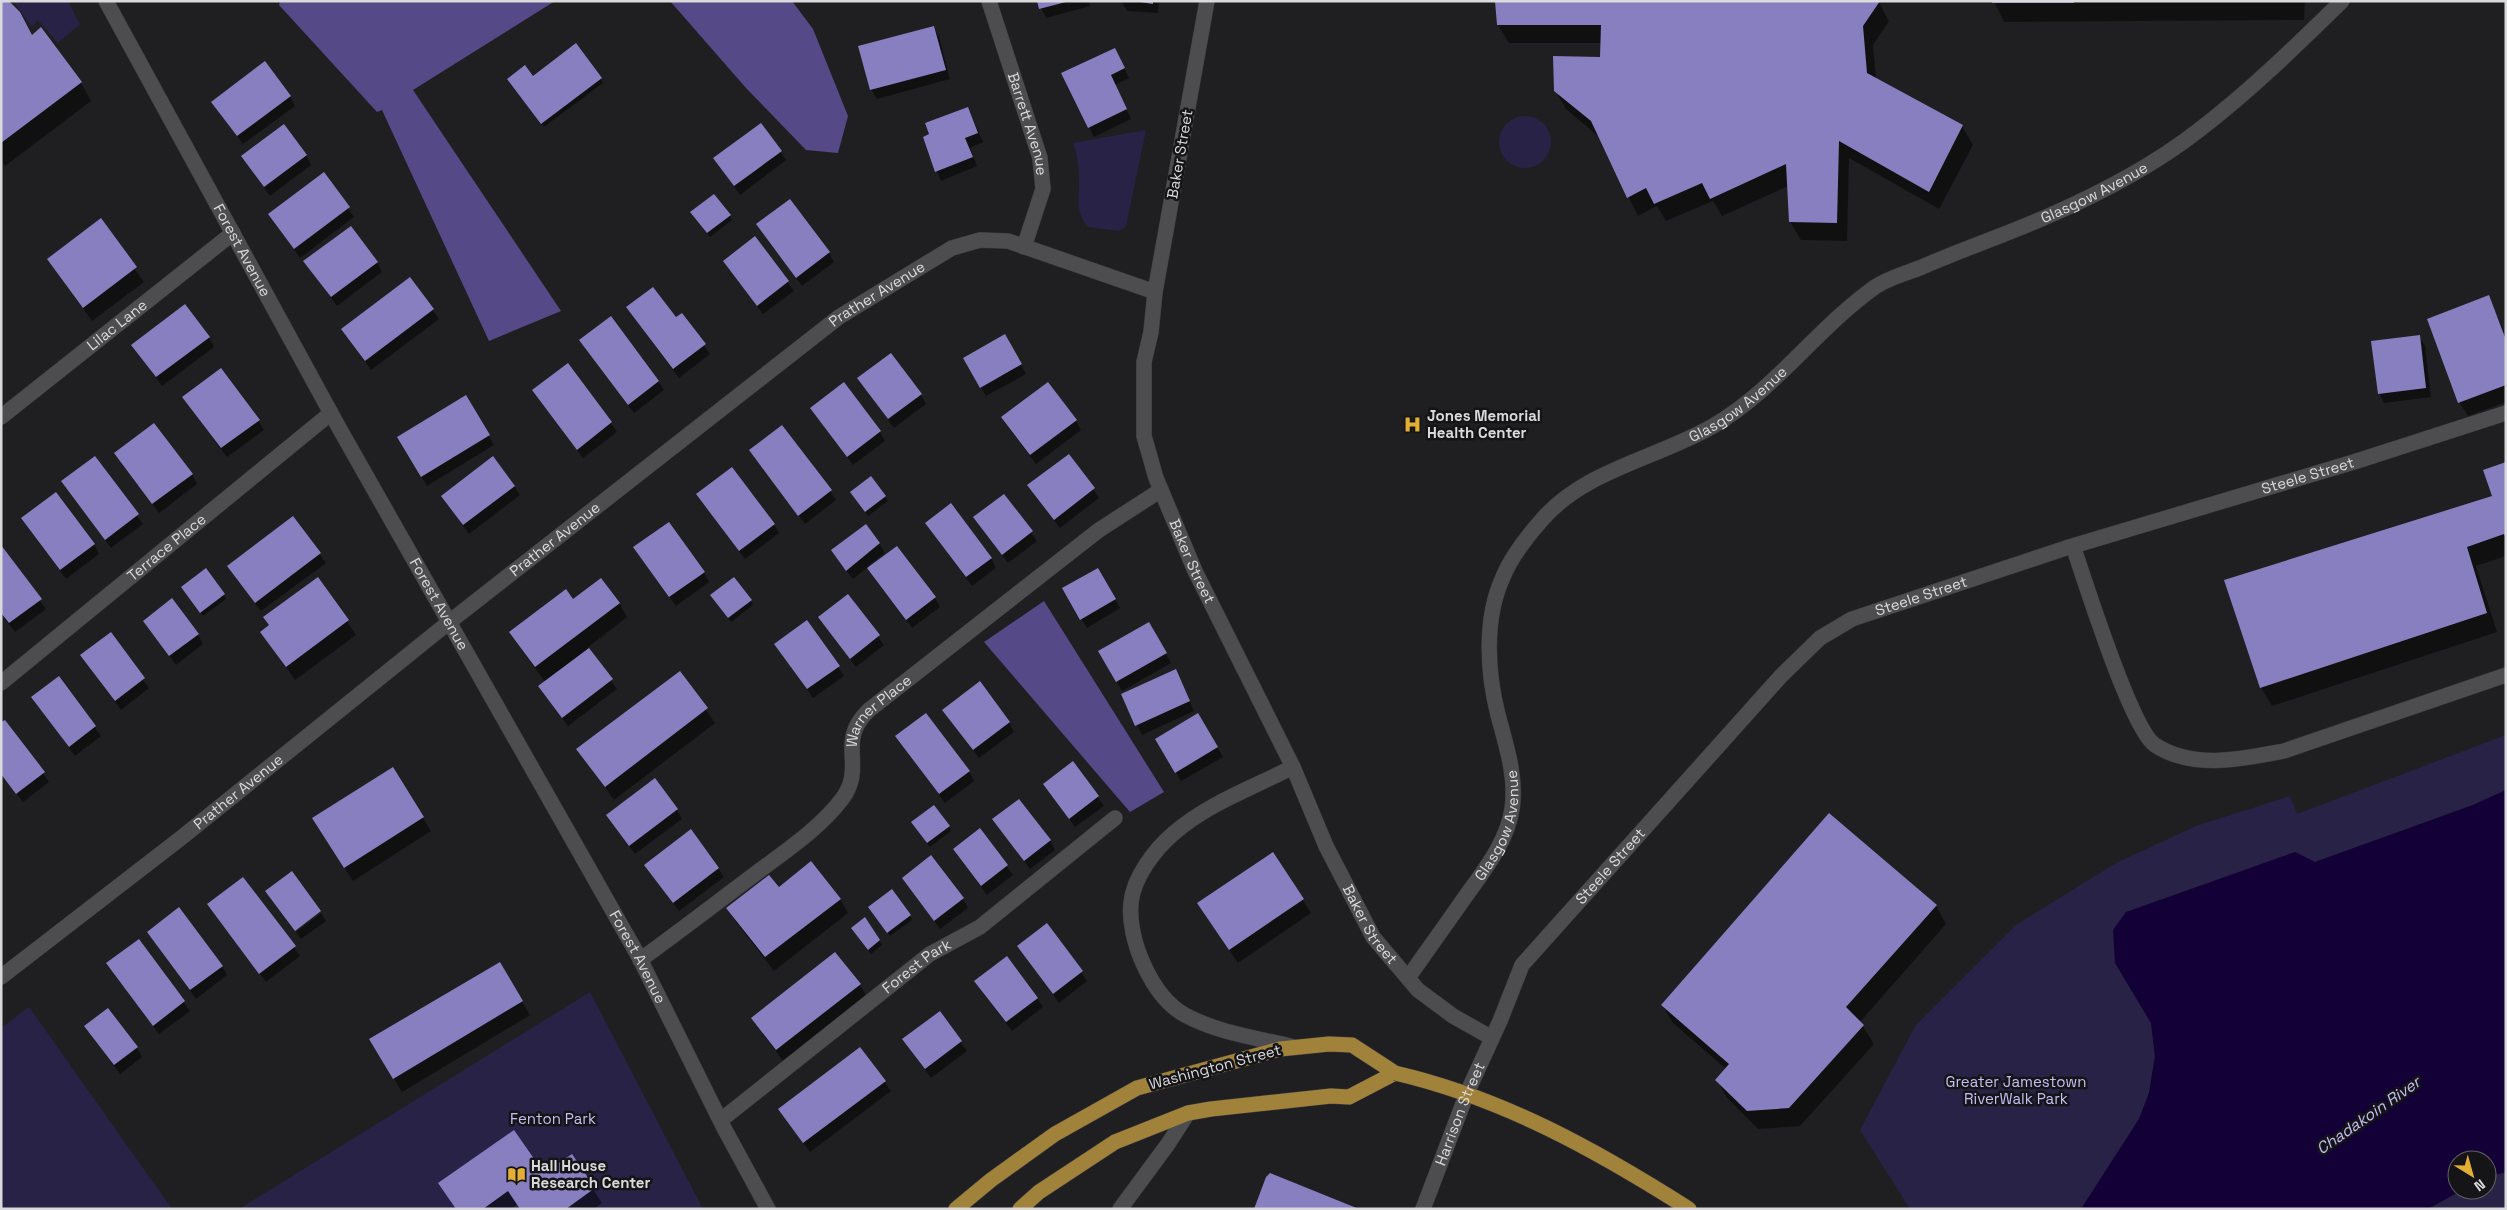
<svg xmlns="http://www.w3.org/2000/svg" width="2507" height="1210" font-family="'Space Grotesk',sans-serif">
  <rect width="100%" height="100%" fill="#1f1e21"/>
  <!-- green -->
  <g fill="#292247">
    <polygon points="13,1 68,1 80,24 58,43 38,20 32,27"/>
    <circle cx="1525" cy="142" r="26"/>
    <path d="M1146 130 1126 226 1119 231 1088 227C1074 210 1080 197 1079 178 1079 166 1077 154 1073 143Z"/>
    <polygon points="2506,735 2506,790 2473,805 2315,862 2295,852 2115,963 2151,1023 2155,1056 2149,1093 2139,1119 2081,1209 1910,1209 1860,1130 1916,1025 2016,925 2116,863 2196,826 2290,796 2297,814"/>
    <polygon points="590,992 703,1209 239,1209"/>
    <polygon points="29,1007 172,1209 1,1209 1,1028"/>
    <polygon points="2506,1172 2506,1209 2428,1209 2462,1190 2487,1190 2487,1177"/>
  </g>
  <!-- forest -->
  <g fill="#554a87">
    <polygon points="280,1 555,1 413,90 561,311 489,341 382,110 377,112 279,5"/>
    <polygon points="670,1 792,1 813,29 848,116 838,153 806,150 746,88"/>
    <polygon points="1044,601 1164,792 1130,812 984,642"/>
  </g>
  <!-- water -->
  <polygon fill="#130036" points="2506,790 2506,1172 2487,1177 2487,1160 2457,1160 2457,1190 2462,1190 2428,1209 2081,1209 2139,1119 2149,1093 2155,1056 2151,1023 2115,963 2113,930 2126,912 2295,852 2315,862 2473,805"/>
  <!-- shadow -->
  <g fill="#0007">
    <polygon points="1,1 32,36 81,83 91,101 5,166 1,160"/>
    <polygon points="1038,1 1089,1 1090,6 1046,18"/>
    <polygon points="1121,1 1159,1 1158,13 1127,11"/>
    <polygon points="1878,1 1889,21 1873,45 1876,79 1962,126 1973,145 1939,209 1849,158 1847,241 1801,240 1790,222 1788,186 1722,216 1713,201 1666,221 1657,206 1638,216 1599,137 1566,109 1555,90 1601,58 1601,43 1509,43 1498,25"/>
    <polygon points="1994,1 2305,1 2304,20 2004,22"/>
    <polygon points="934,28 939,37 950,79 877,99 871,89"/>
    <polygon points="1120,59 1129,78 1115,85 1131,119 1094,137 1063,74"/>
    <polygon points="533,77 601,79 603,83 544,127 511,83"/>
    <polygon points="290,96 295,106 243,144 218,111"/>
    <polygon points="968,108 983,142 970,148 977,166 941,181 924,137"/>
    <polygon points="780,151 786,160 740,195 715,159"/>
    <polygon points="306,155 311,165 270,196 242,157"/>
    <polygon points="323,174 354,217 300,258 270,214"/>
    <polygon points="694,216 730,216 732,220 710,237"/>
    <polygon points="100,220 144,282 92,321 48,259"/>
    <polygon points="758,224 829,253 834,262 802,286"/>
    <polygon points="755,238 794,291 763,314 724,261"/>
    <polygon points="305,261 377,262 382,272 337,306"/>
    <polygon points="410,279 439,319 371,370 343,330"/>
    <polygon points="2488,297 2506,335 2506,402 2468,416 2459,402"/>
    <polygon points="681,314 710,354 679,378 633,316 675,319"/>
    <polygon points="1005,336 1026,374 986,396 965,358"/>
    <polygon points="2419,336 2425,346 2431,397 2384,403 2379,393"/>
    <polygon points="209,337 214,347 162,386 133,345"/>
    <polygon points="581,340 658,381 664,390 634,413"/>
    <polygon points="568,365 617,432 583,458 534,391"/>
    <polygon points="859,379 921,395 926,404 894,428"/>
    <polygon points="466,397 494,445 427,486 399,438"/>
    <polygon points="189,406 258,420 264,430 227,457"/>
    <polygon points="811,408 880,432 885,441 853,465"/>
    <polygon points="1076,421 1081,430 1036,464 1008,427"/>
    <polygon points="782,426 836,500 805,524 751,450"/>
    <polygon points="116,453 192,474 197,484 159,513"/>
    <polygon points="1069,455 1099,498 1060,528 1034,494"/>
    <polygon points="95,458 143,524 111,548 63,482"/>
    <polygon points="2506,463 2506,556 2476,566 2497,632 2272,706 2261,688 2225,580 2493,497"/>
    <polygon points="871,478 888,501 868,516 854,497"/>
    <polygon points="514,486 520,495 469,534 442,496"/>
    <polygon points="698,495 774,524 779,533 745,559"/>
    <polygon points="1004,495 1037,541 1008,563 975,517"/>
    <polygon points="293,518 326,563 261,611 234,575"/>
    <polygon points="22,519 94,544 99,554 66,579"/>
    <polygon points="926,523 991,558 996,568 972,586"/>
    <polygon points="879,543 885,553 868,566 869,568 935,598 940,607 912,628 868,567 853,579 838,560"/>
    <polygon points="1,548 46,609 15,632 1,614"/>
    <polygon points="635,548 704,572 709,582 676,606"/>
    <polygon points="1097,569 1120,608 1087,628 1063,589"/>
    <polygon points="318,579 356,635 295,680 262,632"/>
    <polygon points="185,592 224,595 226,599 203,616"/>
    <polygon points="848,596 884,645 856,667 820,618"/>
    <polygon points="714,599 751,601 753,605 731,622"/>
    <polygon points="573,601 619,603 627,617 587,648 617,689 568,726 539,686 545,682 510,633"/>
    <polygon points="144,621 198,635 203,644 176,665"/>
    <polygon points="1149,624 1171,663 1122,691 1100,652"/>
    <polygon points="110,634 149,688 121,710 82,656"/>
    <polygon points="776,644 838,667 844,676 813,698"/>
    <polygon points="680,672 715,723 614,800 578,749"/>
    <polygon points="59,678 101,736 75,756 33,698"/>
    <polygon points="1180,680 1194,711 1142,735 1123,695"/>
    <polygon points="1198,715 1223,757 1181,781 1157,739"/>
    <polygon points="949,719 1009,722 1014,732 979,758"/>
    <polygon points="5,721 49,782 23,802 1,774"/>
    <polygon points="897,737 969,771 974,781 945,803"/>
    <polygon points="1073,763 1104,806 1075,827 1044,784"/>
    <polygon points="392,768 431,831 353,881 322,832"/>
    <polygon points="677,810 682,819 635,854 613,824"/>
    <polygon points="994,820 1050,841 1055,850 1030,869"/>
    <polygon points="949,826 951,831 930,847 915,827"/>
    <polygon points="980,830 1013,875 987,895 954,850"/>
    <polygon points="1273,854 1311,913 1238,963 1207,917"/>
    <polygon points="645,865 718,868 724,877 679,911"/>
    <polygon points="243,878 300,956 266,982 208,904"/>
    <polygon points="903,878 963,899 968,908 940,929"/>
    <polygon points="778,888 840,899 848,913 774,971 736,922 728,908"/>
    <polygon points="1936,906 1946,924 1860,1022 1874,1044 1800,1126 1758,1129 1727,1098 1717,1080 1726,1069 1673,1023 1662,1005"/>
    <polygon points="872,912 910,916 912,920 890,936"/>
    <polygon points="321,913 326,921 301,939 296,932"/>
    <polygon points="865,919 882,945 871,954 855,932"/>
    <polygon points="1047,925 1087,981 1059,1003 1019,947"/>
    <polygon points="148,932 222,966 227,975 196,999"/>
    <polygon points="138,941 190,1011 159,1034 108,964"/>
    <polygon points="499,964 530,1015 402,1092 371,1040"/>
    <polygon points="860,985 868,999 785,1064 752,1018"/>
    <polygon points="981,990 1037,998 1043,1007 1012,1031"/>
    <polygon points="939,1013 967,1051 931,1078 904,1039"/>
    <polygon points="86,1027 137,1048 142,1057 120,1074"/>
    <polygon points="860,1048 891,1091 810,1152 779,1109"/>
    <polygon points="571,1155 602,1203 594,1209 520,1209 517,1204 511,1209 456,1209 440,1184 544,1175"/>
  </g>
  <!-- building -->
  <g fill="#887fc0">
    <polygon points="1,1 9,1 20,12 32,35 41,27 82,82 1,143"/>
    <polygon points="1037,1 1066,1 1066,2 1039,9"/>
    <polygon points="1134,1 1153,1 1153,4"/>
    <polygon points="1495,1 1880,1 1863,26 1867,73 1963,125 1929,192 1839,141 1837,223 1789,222 1786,164 1710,199 1702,183 1654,204 1646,188 1627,198 1591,121 1554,91 1553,56 1600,57 1601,25 1497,25"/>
    <rect x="1992" y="1" width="82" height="2"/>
    <polygon points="934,26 946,70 870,90 858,46"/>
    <polygon points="576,43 602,78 541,124 507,79 525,65 533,76"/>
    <polygon points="1115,48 1125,68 1111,75 1127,109 1088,128 1061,73"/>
    <polygon points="265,61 291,96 237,136 211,102"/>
    <polygon points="968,107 978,133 965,138 973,157 935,172 923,137 929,134 925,123"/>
    <polygon points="761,123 782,151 734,186 713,158"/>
    <polygon points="284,124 307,155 264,187 241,156"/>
    <polygon points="324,172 350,207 294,249 268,214"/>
    <polygon points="714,194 731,215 707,233 690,212"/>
    <polygon points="790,199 830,252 796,278 756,224"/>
    <polygon points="101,218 137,267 83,308 47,259"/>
    <polygon points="351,226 378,262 331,297 303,261"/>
    <polygon points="755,236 789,281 757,306 723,261"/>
    <polygon points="410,277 434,309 365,361 341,329"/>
    <polygon points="653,287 676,317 682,313 706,344 673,369 626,307"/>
    <polygon points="2489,295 2506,340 2506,385 2458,403 2427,319"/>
    <polygon points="185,304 210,337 156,377 131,345"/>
    <polygon points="611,316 659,381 628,405 579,340"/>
    <polygon points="1005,334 1022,364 980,388 963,358"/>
    <polygon points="2420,335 2426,388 2378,394 2371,341"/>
    <polygon points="891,353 922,394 888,419 857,378"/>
    <polygon points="568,363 612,422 577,450 532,390"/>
    <polygon points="221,368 260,420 221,448 182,397"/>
    <polygon points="844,382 881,431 847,457 810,408"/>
    <polygon points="1048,382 1077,420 1030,455 1001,417"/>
    <polygon points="466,395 490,435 421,477 397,437"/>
    <polygon points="154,423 193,474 152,504 114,453"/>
    <polygon points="782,425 832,490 798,516 749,450"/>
    <polygon points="1069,454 1095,488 1054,520 1027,485"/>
    <polygon points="95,456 139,514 105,540 61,481"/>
    <polygon points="493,456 515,486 463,525 441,496"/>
    <polygon points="2506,462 2506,538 2504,534 2467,547 2487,613 2260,688 2224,580 2492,496 2483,470"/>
    <polygon points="732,467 775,524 739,551 696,494"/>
    <polygon points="871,476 886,496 865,512 850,492"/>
    <polygon points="56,492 95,544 60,570 21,518"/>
    <polygon points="1004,494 1033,531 1002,555 973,517"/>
    <polygon points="951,503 992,558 966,577 925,523"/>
    <polygon points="293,516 321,553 255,603 227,566"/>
    <polygon points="669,522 705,572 669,597 633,547"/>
    <polygon points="866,524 880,543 846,571 831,550"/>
    <polygon points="1,545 42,599 9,623 1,613"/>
    <polygon points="897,546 936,597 906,620 867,568"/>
    <polygon points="206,568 225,594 200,613 181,587"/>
    <polygon points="1098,568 1116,599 1080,620 1062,588"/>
    <polygon points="318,577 349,620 286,667 260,632 269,625 263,617"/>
    <polygon points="734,577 752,600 728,618 710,595"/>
    <polygon points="601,578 620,603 535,667 509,632 566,589 573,599"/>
    <polygon points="848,594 880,635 850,659 818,617"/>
    <polygon points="172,598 199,634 169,656 143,621"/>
    <polygon points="807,620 840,666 807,689 774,644"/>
    <polygon points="1149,622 1167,653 1116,682 1098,651"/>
    <polygon points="111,632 145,678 115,701 80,655"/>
    <polygon points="589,648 613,679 562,718 538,686"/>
    <polygon points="1176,669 1190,701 1135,726 1121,694"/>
    <polygon points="680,671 708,708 605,787 576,749"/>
    <polygon points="59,676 96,726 69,747 31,697"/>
    <polygon points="980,681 1010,722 973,750 942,710"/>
    <polygon points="926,713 970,771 939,794 895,736"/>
    <polygon points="1198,713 1218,747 1175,773 1155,739"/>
    <polygon points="5,720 45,772 16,794 1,774 1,722"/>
    <polygon points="1073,761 1099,796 1069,819 1043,784"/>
    <polygon points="393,767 424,817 344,868 312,818"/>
    <polygon points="655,778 678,809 629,846 606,815"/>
    <polygon points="1019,799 1051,840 1024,861 992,819"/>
    <polygon points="934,805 950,826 927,843 911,822"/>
    <polygon points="1829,813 1937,905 1846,1007 1864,1025 1789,1108 1747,1111 1715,1080 1729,1064 1661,1005"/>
    <polygon points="980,828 1008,865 981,886 953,849"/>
    <polygon points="691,829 719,868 673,903 644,865"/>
    <polygon points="1273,852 1304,899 1229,950 1197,903"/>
    <polygon points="931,855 964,898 934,921 902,878"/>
    <polygon points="811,861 841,899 765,957 726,908 769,875 779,887"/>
    <polygon points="292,871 321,911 295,931 265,891"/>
    <polygon points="243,877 296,946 259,974 207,904"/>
    <polygon points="892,889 911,915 887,933 868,907"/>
    <polygon points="179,907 223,966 190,990 147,932"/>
    <polygon points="865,917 880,940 868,950 851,928"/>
    <polygon points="1047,923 1083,971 1053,994 1017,946"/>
    <polygon points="139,939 185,1001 153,1026 106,963"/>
    <polygon points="835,952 861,984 776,1050 751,1018"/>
    <polygon points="1007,956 1038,998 1006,1022 974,981"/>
    <polygon points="500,962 523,1001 393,1079 369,1039"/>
    <polygon points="108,1008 138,1047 114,1065 84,1026"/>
    <polygon points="940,1011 962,1041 925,1069 902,1039"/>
    <polygon points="860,1047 886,1081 803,1143 778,1109"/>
    <polygon points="514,1130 544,1173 572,1154 595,1188 566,1209 520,1209 508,1191 483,1209 456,1209 438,1183"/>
    <polygon points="1270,1173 1359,1209 1254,1209 1266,1177"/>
  </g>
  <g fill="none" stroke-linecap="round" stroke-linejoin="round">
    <defs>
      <path id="service" d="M2073 546C2085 581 2131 729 2155 745 2193 770 2242 759 2284 751L2506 675"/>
      <g id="minor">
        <path id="s1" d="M989 1 1040 158 1043 189 1024 247"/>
        <path id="s2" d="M1 417 233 233"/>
        <path id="s3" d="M1 683 331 413"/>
        <path id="s4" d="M640 960C680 931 719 901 759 871 787 850 820 828 842 799 867 766 835 742 869 710L1099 530 1161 490"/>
        <path id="s5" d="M1 977 181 838 448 623 839 317 919 268 952 248 980 240 1008 241 1155 292"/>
        <path id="s6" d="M1408 978C1426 952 1445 926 1463 900 1482 873 1507 843 1512 809 1517 778 1506 745 1498 715 1487 672 1484 618 1503 577 1511 557 1526 538 1540 522 1583 470 1656 459 1713 426 1775 390 1816 329 1875 287 1888 278 1907 273 1922 267 1963 249 2005 235 2046 217 2099 194 2153 166 2199 130 2250 91 2296 46 2342 1"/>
        <path id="s7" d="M721 1120 930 954 980 927 1115 818"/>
        <path id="s8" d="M1423 1209 1467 1093 1500 1021 1522 965 1781 676 1820 638 1852 619 2066 548 2357 461 2506 413"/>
      </g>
      <g id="tertiary">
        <path id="s9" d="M1207 1 1155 292 1151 332 1144 362V436L1156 478 1195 571 1293 767 1326 846 1373 937 1418 990 1453 1016 1492 1038"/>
        <polyline points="1120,1209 1168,1144 1188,1113"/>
      </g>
      <g id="secondary">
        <path id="s10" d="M106 1 338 426 639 957 724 1128 768 1209"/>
        <path d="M1293 767C1254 787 1207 804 1174 833 1155 849 1133 878 1131 903 1127 939 1152 997 1185 1015 1218 1033 1258 1038 1294 1047"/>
      </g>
      <polyline id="trunk" points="956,1209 991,1180 1055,1134 1137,1088 1280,1049 1329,1044 1352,1045 1395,1073 1349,1097 1331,1096 1211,1109 1188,1113 1115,1142 1039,1192 1020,1209"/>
    </defs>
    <!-- service casing -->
    <use href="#service" stroke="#3b3a3d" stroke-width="16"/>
    <!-- minor casing -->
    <use href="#minor" stroke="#3b3a3d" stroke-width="16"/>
    <!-- tertiary casing -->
    <use href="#tertiary" stroke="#3b3a3d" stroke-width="16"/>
    <!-- secondary casing -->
    <use href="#secondary" stroke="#3b3a3d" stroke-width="16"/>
    <!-- trunk casing -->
    <use href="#trunk" stroke="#3b3a3d" stroke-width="16"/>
    <!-- service -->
    <use href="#service" stroke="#4d4d50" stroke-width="15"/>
    <!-- minor -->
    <use href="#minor" stroke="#4d4d50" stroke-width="15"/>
    <!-- tertiary -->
    <use href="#tertiary" stroke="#4d4d50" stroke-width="15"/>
    <!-- secondary -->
    <use href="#secondary" stroke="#4d4d50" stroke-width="15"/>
    <!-- trunk -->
    <use href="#trunk" stroke="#a1823b" stroke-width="15"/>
    <defs>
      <path id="trunk-bridge" d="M1395 1073C1503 1098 1596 1150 1689 1209"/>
    </defs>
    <!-- trunk-bridge casing -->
    <use href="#trunk-bridge" stroke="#3b3a3d" stroke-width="16" stroke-linecap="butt"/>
    <!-- trunk-bridge -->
    <use href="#trunk-bridge" stroke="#a1823b" stroke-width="15"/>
  </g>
  <!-- icons -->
  <defs>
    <symbol id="hospital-bare" viewBox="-9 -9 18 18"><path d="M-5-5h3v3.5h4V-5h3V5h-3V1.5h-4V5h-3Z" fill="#e2af34" stroke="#151518" stroke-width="2.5" paint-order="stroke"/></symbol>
    <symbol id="library-bare" viewBox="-9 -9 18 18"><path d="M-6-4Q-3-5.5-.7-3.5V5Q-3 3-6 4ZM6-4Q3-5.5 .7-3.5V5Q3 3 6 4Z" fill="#e2af34" stroke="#151518" stroke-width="2.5" paint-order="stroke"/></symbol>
  </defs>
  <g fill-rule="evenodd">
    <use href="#hospital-bare" x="1400" y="412" width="25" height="25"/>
    <use href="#library-bare" x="504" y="1162" width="25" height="25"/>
  </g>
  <g text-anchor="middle" stroke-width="5" stroke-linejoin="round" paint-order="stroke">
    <!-- street labels -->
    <g font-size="15" fill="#dadadc" stroke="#151518">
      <text dy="5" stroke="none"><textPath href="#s1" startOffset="129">Barrett Avenue</textPath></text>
      <text transform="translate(1180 154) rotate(-80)" y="5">Baker Street</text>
      <text dy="5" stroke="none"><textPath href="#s6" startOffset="1155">Glasgow Avenue</textPath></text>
      <text dy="5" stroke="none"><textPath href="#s10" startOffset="284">Forest Avenue</textPath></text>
      <text dy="5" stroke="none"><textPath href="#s5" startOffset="1111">Prather Avenue</textPath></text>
      <text dy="5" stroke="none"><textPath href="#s2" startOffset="148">Lilac Lane</textPath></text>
      <text dy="5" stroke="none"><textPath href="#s6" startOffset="735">Glasgow Avenue</textPath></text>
      <text dy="5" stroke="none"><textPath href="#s8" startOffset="1221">Steele Street</textPath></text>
      <text dy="5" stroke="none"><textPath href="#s5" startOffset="706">Prather Avenue</textPath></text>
      <text dy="5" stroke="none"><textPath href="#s3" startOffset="214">Terrace Place</textPath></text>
      <text dy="5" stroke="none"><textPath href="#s9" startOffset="575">Baker Street</textPath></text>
      <text dy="5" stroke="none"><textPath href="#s8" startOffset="816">Steele Street</textPath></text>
      <text dy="5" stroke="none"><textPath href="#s10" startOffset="689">Forest Avenue</textPath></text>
      <text dy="5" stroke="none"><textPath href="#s4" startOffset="360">Warner Place</textPath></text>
      <text dy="5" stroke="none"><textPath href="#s5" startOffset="301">Prather Avenue</textPath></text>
      <text dy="5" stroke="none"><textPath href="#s6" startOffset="180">Glasgow Avenue</textPath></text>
      <text dy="5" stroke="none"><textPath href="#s8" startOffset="396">Steele Street</textPath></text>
      <text dy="5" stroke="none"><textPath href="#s9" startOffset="980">Baker Street</textPath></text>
      <text dy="5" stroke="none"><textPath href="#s10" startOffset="1094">Forest Avenue</textPath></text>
      <text dy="5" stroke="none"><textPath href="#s7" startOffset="249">Forest Park</textPath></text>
      <text transform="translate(1215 1067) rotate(-15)" y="5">Washington Street</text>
      <text dy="5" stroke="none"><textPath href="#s8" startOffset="102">Harrison Street</textPath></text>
    </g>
    <!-- poi labels -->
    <g font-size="15" font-weight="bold" fill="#dadadc" stroke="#151518" text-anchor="start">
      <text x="1427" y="421">Jones Memorial<tspan x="1427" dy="17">Health Center</tspan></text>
      <text x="531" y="1171">Hall House<tspan x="531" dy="17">Research Center</tspan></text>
    </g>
    <!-- park labels -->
    <g font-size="15" fill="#c4bef5" stroke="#151518">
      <text x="2016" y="1087">Greater Jamestown<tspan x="2016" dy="17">RiverWalk Park</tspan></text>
      <text x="553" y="1124">Fenton Park</text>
    </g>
    <!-- water labels -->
    <g font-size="16" font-style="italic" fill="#c5bef5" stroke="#151518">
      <text transform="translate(2368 1115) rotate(-35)" y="6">Chadakoin River</text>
    </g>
  </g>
  <!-- border -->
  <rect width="2507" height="1210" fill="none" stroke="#dadadc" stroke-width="5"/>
  <!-- north arrow -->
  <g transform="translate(2472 1175) rotate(143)"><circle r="24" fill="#151518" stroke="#646466"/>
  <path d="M0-4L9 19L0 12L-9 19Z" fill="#e2af34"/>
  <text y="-8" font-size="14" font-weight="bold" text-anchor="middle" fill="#dadadc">N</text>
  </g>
</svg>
